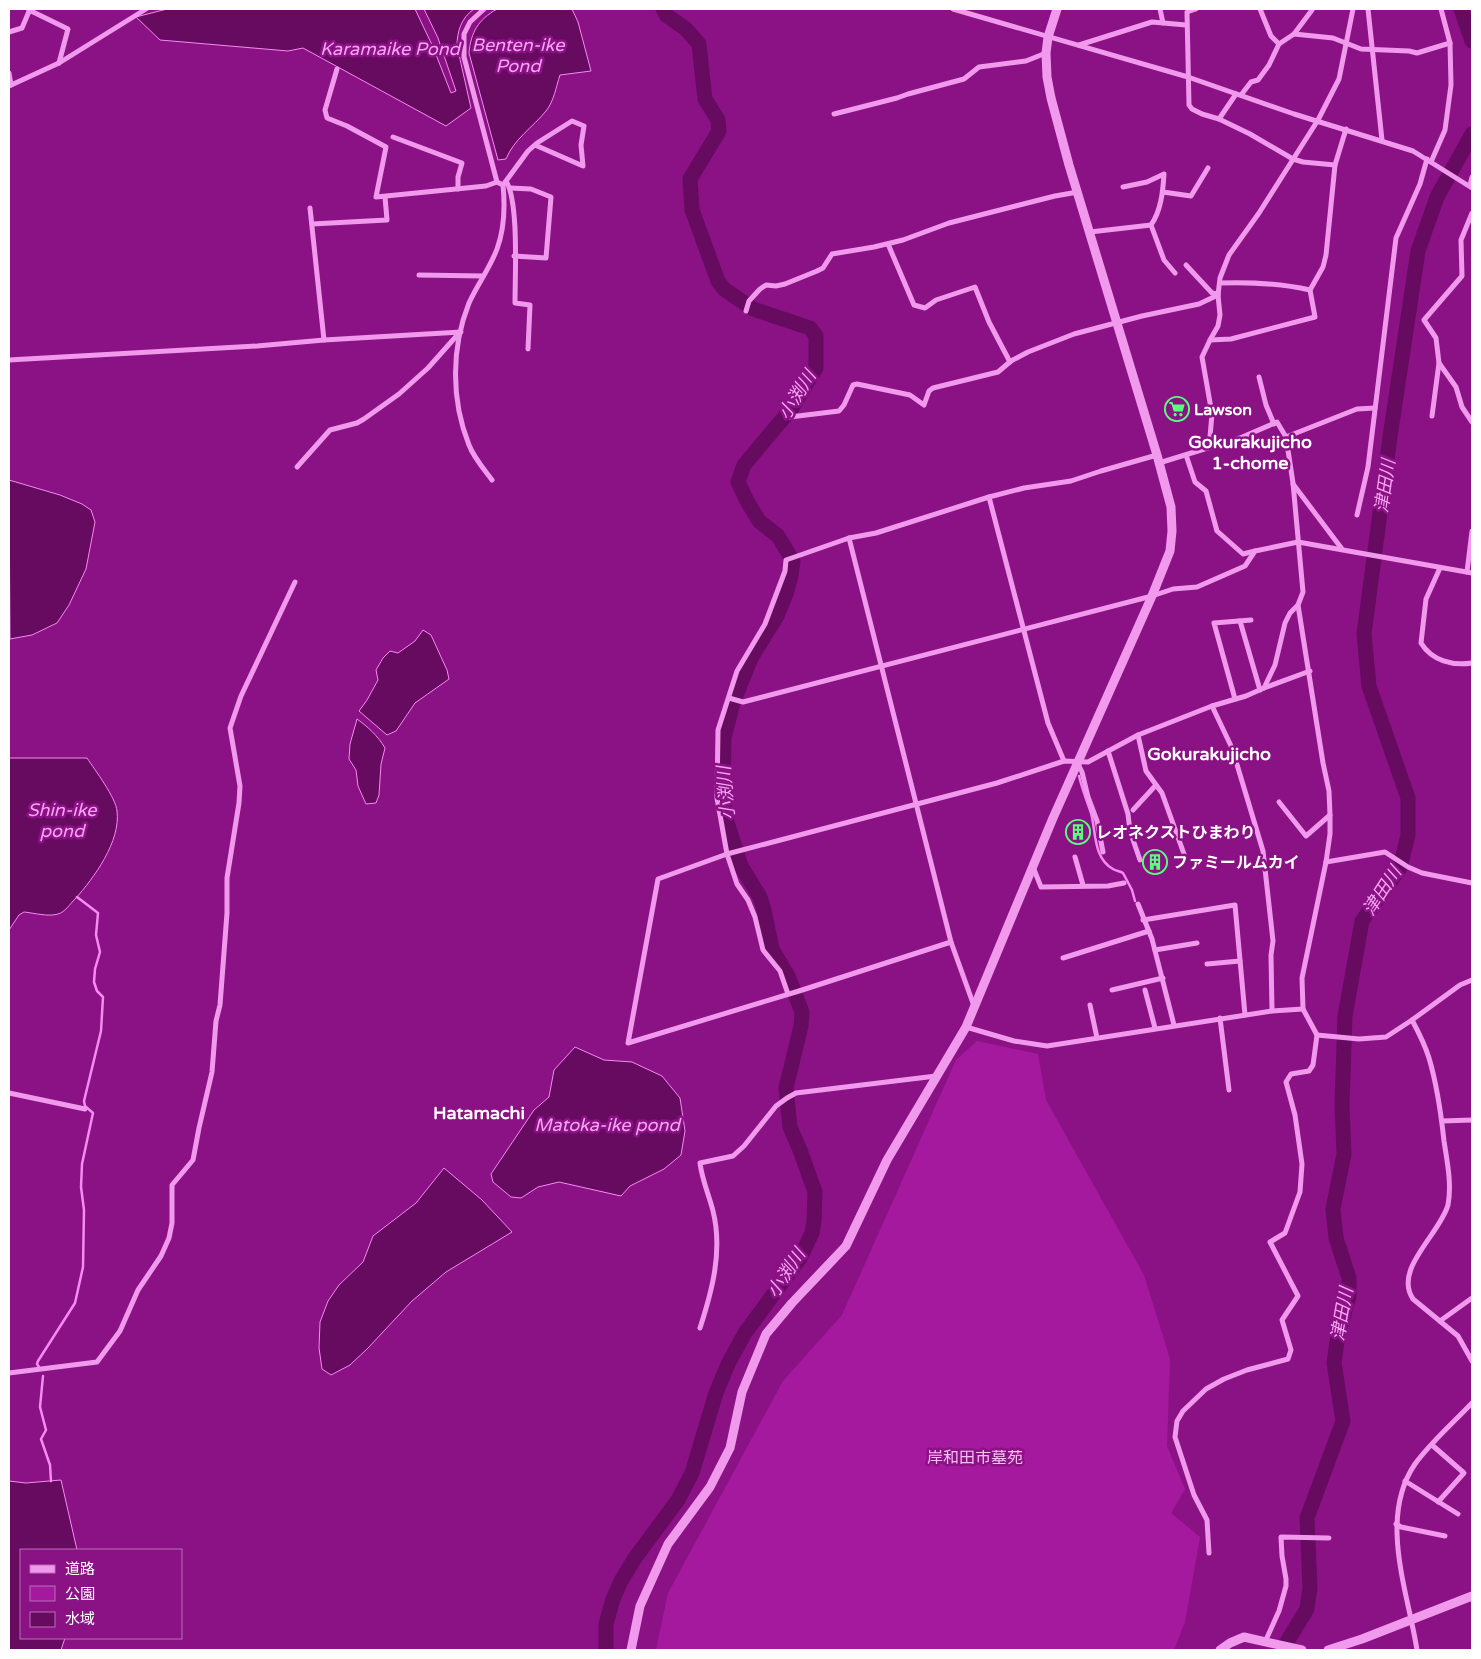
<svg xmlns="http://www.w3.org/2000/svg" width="1481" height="1659" font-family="'Varela Round','Noto Sans JP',sans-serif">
  <rect width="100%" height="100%" fill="#8b1284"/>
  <!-- green -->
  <polygon fill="#a5199f" points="977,1041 1038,1054 1046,1100 1144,1275 1170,1359 1167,1446 1185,1489 1171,1513 1200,1537 1185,1622 1174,1650 656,1650 668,1593 783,1381 842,1315 956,1060"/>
  <!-- water -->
  <g fill="#670b61" stroke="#f58af1">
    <path d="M167 9H415L433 47 451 93 456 91 438 38 424 9H474C461 18 457 32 457 46L471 108 446 126 303 48 288 51 160 40 136 17Z"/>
    <path d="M497 9H572L578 22 591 71 560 75C556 87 554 101 546 111 533 127 514 139 506 159L498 160 469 53C471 32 478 20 497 9Z"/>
    <polygon points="9,480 60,495 82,504 91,510 95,522 86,569 69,605 57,623 32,635 10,639"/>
    <polygon points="423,630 431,635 447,670 449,679 415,703 396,731 387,735 359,711 367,700 378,680 376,670 383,658 390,651 398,653 415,641"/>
    <path d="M357 719C368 727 378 736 385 748L381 764 379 795 376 803 366 804 358 786 356 770 349 759 350 744Z"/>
    <path d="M9 758H87C95 770 116 798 117 811 121 841 94 878 75 899 70 904 65 912 58 914 48 917 34 913 24 912L19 915 9 930Z"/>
    <polygon points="575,1047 604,1060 632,1062 662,1076 680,1098 685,1131 681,1155 664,1169 630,1186 621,1196 559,1182 538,1187 521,1198 511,1197 493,1182 491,1174 534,1110 549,1097 554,1070"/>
    <polygon points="444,1168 482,1200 512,1232 446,1272 412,1301 368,1348 350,1365 331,1375 322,1369 319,1348 320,1322 328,1301 339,1285 363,1262 373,1236 416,1203"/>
    <polygon points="61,1480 77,1550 21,1550 21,1638 65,1638 61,1650 9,1650 9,1481 26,1483"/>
  </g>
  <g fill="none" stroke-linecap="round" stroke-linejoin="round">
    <!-- stream -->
    <g stroke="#f58af1" stroke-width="2.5">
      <path d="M1079 776C1082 789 1087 801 1091 813 1096 831 1093 858 1113 869 1116 871 1120 871 1123 873L1132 890 1135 901"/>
      <polyline points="39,1367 37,1364 38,1361 75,1303 83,1267 84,1210 81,1187 82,1164 93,1113 85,1106 84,1101 101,1031 103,997 97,991 94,982 95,969 100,952 96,935 98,913 77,897"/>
      <polyline points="43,1376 40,1407 46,1430 41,1439 50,1465 51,1481"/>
    </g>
    <!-- river -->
    <g stroke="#670b61" stroke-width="15">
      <polyline points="1461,9 1472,41"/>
      <polyline points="606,1650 606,1624 613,1599 621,1581 635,1558 678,1500 692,1473 716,1393 728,1364 745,1333 800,1258 812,1233 814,1221 815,1192 800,1150 790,1127 786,1088 801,1026 802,1012 788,976 772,949 764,910 760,897 741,866 725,816 723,786 724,738 733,703 751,658 777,616 786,594 791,576 793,561 778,536 759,521 747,501 738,482 744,465 792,408 816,368 816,336 810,328 753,309 724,289 718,281 692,210 690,179 719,131 718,120 705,99 699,44 686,29 666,15 663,9"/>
      <polyline points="1282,1650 1307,1609 1310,1588 1307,1518 1343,1421 1334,1363 1338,1335 1349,1297 1349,1278 1336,1238 1333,1209 1344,1154 1342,1105 1345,1016 1362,921 1400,868 1408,835 1408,798 1369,686 1364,634 1390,437 1418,251 1437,197 1472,134"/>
    </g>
    <!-- minor -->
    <g stroke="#f199ed" stroke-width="5">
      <path d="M484 9 470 22 464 34V57L497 182 503 185C505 205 504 230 497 249 490 268 477 285 469 303 451 348 451 400 469 445 474 458 484 469 492 480"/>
      <polyline points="953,9 1188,77 1294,114 1413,151 1472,188"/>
      <polyline points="1160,9 1163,23"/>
      <polyline points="1196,9 1187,12 1189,105 1192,109 1202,114 1219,119 1250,134 1293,159 1303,162 1335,165"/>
      <polyline points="1260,9 1271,36 1279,44"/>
      <polyline points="1368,9 1382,140"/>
      <polyline points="29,10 68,29 59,63"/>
      <polyline points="9,32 22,28 30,9"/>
      <polyline points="1294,34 1333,38 1361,49 1409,51 1417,53 1450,43"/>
      <polyline points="1079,45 1152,22 1186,25"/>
      <polyline points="337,69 325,110 327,118 347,126 386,147 376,197 486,186 497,182"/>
      <polyline points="9,73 11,85"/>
      <polyline points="9,86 59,63 146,9"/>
      <polyline points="1241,95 1251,82 1258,80 1269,65 1279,44 1294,34 1312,10"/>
      <polyline points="834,114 897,98 908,94 964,79 979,67 1026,61 1046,53"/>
      <polyline points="1219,119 1236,94"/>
      <polyline points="393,137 462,163 458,177 458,189"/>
      <polyline points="1431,162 1445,130 1451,85 1450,43 1441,9"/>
      <path d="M506 181C519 201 515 276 515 303L530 305 528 349"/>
      <polyline points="503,185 528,151 537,143 572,121 584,126 581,145 583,166 535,145"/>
      <polyline points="1470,185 1472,177"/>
      <polyline points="510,188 531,189 551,197 546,258 514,256"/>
      <polyline points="1163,192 1191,196 1208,168"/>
      <polyline points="310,208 324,340"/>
      <polyline points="1472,213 1461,240 1462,276 1424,320 1436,338 1439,363 1456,387 1462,407 1472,422"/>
      <polyline points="312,224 387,220 385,197"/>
      <polyline points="1151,225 1164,260 1175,273"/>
      <path d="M1090 232 1151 225C1161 211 1163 191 1164 174L1147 182 1123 187"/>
      <polyline points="888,244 914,305 925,308 936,300 975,287 989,322 1010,362"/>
      <polyline points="1186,265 1212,293 1218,294"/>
      <polyline points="419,275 483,276"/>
      <path d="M1220 283C1251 282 1279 283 1310 290"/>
      <polyline points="746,311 749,301 760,289 766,285 776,286 785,284 817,271 823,268 832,254 874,247 903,240 949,223 1055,196 1078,192"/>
      <polyline points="1210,340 1231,339 1315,317 1310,290 1323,267 1326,255 1335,165 1346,129"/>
      <polyline points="9,360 257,346 324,340 461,332"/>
      <polyline points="1259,377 1266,405 1274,424"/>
      <polyline points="1432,416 1439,363"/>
      <polyline points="790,417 839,411 844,405 853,385 857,384 910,395 924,405 929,391 933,388 998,372 1011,361 1028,352 1074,334 1142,316 1199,304 1218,295"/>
      <polyline points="1286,437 1357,409 1375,408"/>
      <polyline points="1209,448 1212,414 1202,357 1210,340 1218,326 1220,315 1218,295 1220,278 1229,255 1259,213 1318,120 1339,79 1353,9"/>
      <polyline points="1186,455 1195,482 1206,491 1217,531 1243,554 1255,551"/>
      <polyline points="297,467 330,430 357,423 364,419 399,394 428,368 460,332"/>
      <polyline points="1293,484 1342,549"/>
      <polyline points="989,497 1048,723 1064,761"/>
      <polyline points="1357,515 1368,467 1396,238 1420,184 1427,159"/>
      <polyline points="849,538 951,942"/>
      <path d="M1440 568 1426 599 1421 643C1432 661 1453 666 1472 663"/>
      <polyline points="1467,572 1472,531"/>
      <polyline points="1240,621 1260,690"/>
      <polyline points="1264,688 1310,671"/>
      <polyline points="729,698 743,702 1152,596 1173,589 1197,587 1245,566 1255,551 1298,542 1472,573"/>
      <polyline points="1235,699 1214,623 1251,620"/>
      <polyline points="1212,706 1232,748 1263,851 1273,941 1271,955 1272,1011"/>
      <polyline points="1138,735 1146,771 1162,793 1184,854"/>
      <polyline points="1108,751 1128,814 1130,831 1140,860"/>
      <polyline points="1078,764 1082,772 1088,797 1097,821 1103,852"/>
      <polyline points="1279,802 1306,836 1330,815"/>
      <polyline points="1133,810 1156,785"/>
      <polyline points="1075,857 1083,885"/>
      <polyline points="1326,862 1385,852 1408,867 1422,873 1472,883"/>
      <polyline points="1033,867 1041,887 1108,886 1124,883"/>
      <polyline points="1138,904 1152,939 1174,1025"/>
      <polyline points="1143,920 1235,905 1245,1015"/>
      <polyline points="1155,950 1197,943"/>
      <polyline points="1063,958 1149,931"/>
      <polyline points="1207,964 1240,961"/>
      <polyline points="1112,990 1163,978"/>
      <polyline points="1145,990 1155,1028"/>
      <polyline points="788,994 780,971 763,950 755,917 748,900 737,884 727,854 717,798 718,730 737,671 765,624 785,571 786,560 849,538 876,533 989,497 1024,488 1071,481 1101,471 1157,455"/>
      <polyline points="1090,1005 1097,1038"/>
      <polyline points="974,1006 951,942 799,991 628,1043 658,879 727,854 997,783 1064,761 1088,762 1138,735 1212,706 1246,696 1264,688 1275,665 1285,623 1290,613 1298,605 1303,592 1293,483 1286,437 1277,422 1240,438 1159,463"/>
      <polyline points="1220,1018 1229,1090"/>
      <path d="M1412 1020C1419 1033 1425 1045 1429 1058 1437 1085 1441 1113 1444 1141 1447 1161 1452 1184 1448 1205 1440 1234 1393 1269 1413 1299L1458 1336 1472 1361"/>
      <polyline points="966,1027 1014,1041 1047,1046 1272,1011 1303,1009"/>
      <polyline points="1317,1035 1359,1039 1386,1037 1412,1020 1460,985 1472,980"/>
      <polyline points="9,1093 85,1109"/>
      <polyline points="1442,1121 1472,1120"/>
      <polyline points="1440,1321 1472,1298"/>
      <path d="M700 1328C712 1291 723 1251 713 1211 709 1195 702 1180 700 1163L733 1156 744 1146 776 1106 787 1098 796 1093 936 1076"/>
      <polyline points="9,1373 97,1362 120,1331 138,1290 161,1256 169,1238 172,1223 172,1185 193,1160 199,1128 212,1072 216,1021 220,1005 227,913 227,878 239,803 240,786 230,728 241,696 295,582"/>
      <polyline points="1432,1445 1464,1473 1438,1502"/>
      <polyline points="1405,1481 1458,1514"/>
      <polyline points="1396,1524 1401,1527 1445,1536"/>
      <polyline points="1209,1553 1207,1520 1194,1495 1175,1437 1177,1421 1183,1411 1206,1389 1224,1379 1247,1370 1288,1359 1291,1350 1282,1320 1298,1296 1270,1242 1285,1233 1300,1192 1302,1164 1295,1115 1286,1082 1291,1074 1309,1071 1313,1065 1317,1035 1303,1009 1302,978 1326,862 1330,834 1330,815 1329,791 1323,763 1298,605"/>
      <polyline points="1265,1642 1279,1611 1286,1586 1286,1579 1282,1556 1281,1537 1329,1538"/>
      <path d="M1417 1650C1408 1592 1378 1518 1415 1464 1430 1443 1454 1422 1472 1403"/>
    </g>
    <!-- tertiary -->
    <g stroke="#f199ed" stroke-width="9">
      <polyline points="631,1650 640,1606 668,1544 710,1487 730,1448 742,1392 766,1334 792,1303 846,1246 887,1160 966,1027 1053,818 1152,596 1170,551 1172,531 1171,507 1157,455 1069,165 1051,98 1047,77 1046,53 1048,37 1057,9"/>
      <polyline points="1220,1650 1230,1643 1244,1637 1302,1650"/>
      <polyline points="1328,1650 1362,1639 1472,1596"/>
    </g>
  </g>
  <!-- icons -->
  <defs>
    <symbol id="supermarket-ring" viewBox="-11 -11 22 22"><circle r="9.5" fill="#8b1284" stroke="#59ff7b" stroke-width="1.5"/><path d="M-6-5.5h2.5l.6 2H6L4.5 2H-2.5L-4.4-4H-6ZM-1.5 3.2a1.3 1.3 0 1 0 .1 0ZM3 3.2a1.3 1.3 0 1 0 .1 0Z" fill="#59ff7b"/></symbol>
    <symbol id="building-ring" viewBox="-11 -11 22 22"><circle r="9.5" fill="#8b1284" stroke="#59ff7b" stroke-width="1.5"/><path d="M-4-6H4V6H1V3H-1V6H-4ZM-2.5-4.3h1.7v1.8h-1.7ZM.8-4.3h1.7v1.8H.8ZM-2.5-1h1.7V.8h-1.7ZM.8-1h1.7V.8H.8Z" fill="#59ff7b"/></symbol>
  </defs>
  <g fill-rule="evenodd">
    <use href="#supermarket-ring" x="1163" y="395" width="28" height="28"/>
    <use href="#building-ring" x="1064" y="818" width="28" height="28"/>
    <use href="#building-ring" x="1141" y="848" width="28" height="28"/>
  </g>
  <g text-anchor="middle" stroke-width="5" stroke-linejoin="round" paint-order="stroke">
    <!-- poi labels -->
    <g font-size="16" font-weight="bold" fill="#fff" stroke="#8b1284" text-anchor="start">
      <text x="1194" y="415">Lawson</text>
      <text x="1096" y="838">レオネクストひまわり</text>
      <text x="1172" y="868">ファミールムカイ</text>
    </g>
    <!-- park labels -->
    <g font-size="16" fill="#fcbffa" stroke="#8b1284">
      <text x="975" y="1463">岸和田市墓苑</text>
    </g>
    <!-- water labels -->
    <g font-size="18" font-style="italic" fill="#f8a4f5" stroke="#8b1284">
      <text x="518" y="51">Benten-ike<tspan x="518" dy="21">Pond</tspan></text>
      <text x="390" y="55">Karamaike Pond</text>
      <text transform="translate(797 395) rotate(-58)" y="6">小渕川</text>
      <text transform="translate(1385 486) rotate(-82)" y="6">津田川</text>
      <text transform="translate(726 793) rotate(-95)" y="6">小渕川</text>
      <text x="62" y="816">Shin-ike<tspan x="62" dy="21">pond</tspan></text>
      <text transform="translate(1382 891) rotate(-57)" y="6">津田川</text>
      <text x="607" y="1131">Matoka-ike pond</text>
      <text transform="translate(786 1273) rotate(-57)" y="6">小渕川</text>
      <text transform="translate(1342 1314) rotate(-80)" y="6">津田川</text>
    </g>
    <!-- neighbourhood labels -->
    <g font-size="18" font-weight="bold" fill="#fff" stroke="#8b1284">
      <text x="1250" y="448">Gokurakujicho<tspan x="1250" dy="21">1-chome</tspan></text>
      <text x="1209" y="760">Gokurakujicho</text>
      <text x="479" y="1119">Hatamachi</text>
    </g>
  </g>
  <!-- border -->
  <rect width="1481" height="1659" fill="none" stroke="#ffffff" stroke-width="20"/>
  <!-- legend -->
  <rect x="20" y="1549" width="162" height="90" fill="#8b1284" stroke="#b971b5"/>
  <rect x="30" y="1565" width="25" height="8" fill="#f199ed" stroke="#b971b5"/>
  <text x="65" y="1574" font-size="15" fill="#ffffff">道路</text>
  <rect x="30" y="1586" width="25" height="15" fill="#a5199f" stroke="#b971b5"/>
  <text x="65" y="1599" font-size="15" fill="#ffffff">公園</text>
  <rect x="30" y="1612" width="25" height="15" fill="#670b61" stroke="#b971b5"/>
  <text x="65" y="1624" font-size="15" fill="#ffffff">水域</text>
</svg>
